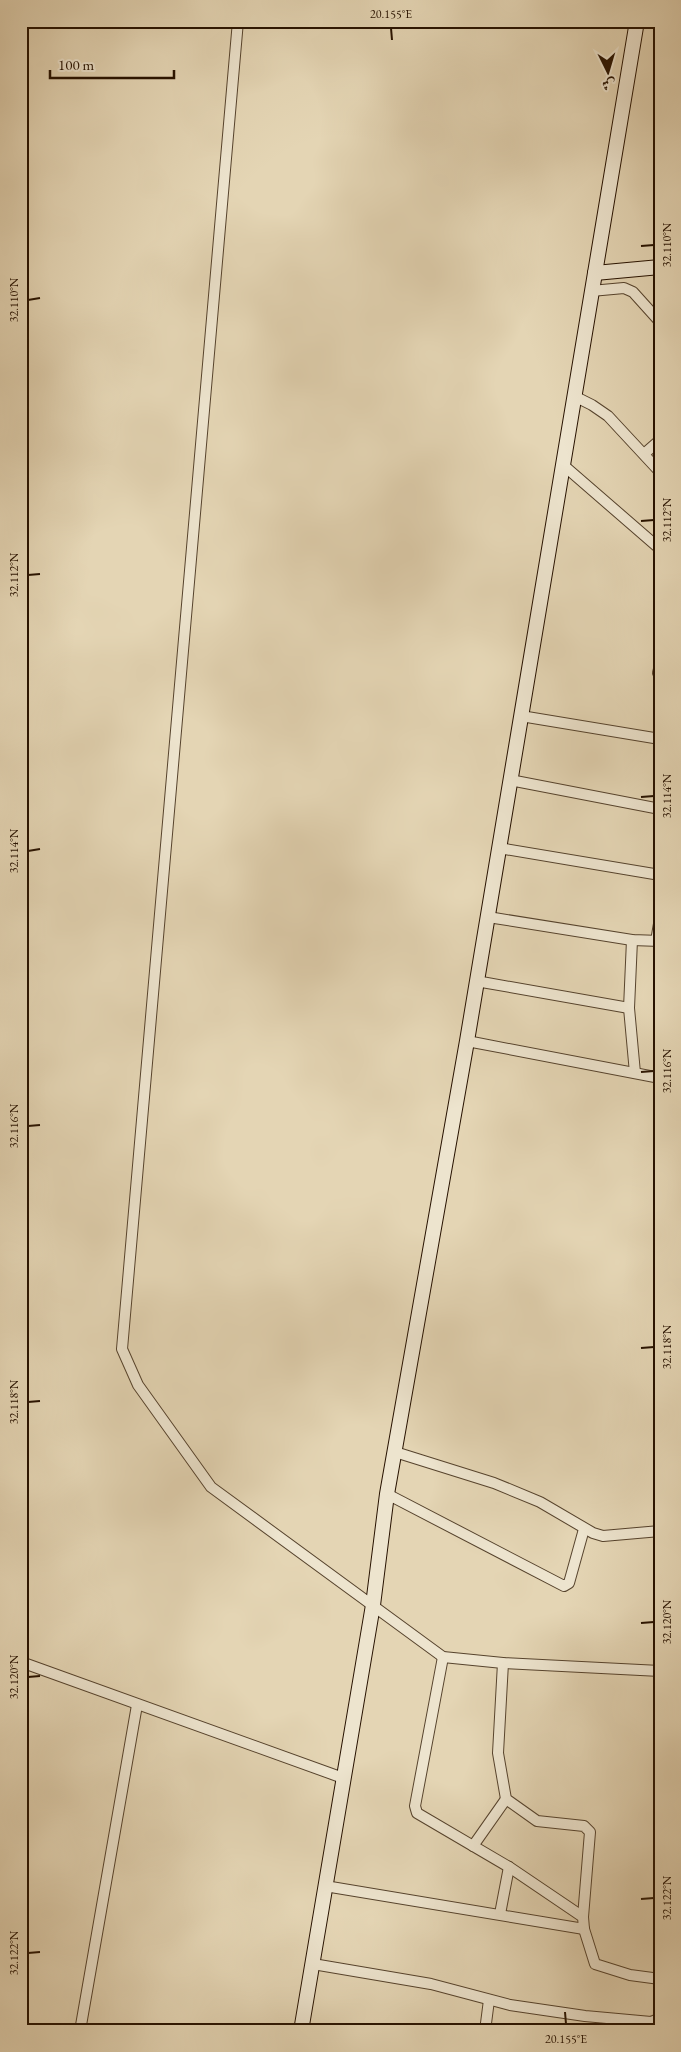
<svg xmlns="http://www.w3.org/2000/svg" width="681" height="2052" font-family="'EB Garamond',Amiri,serif">
  <rect width="100%" height="100%" fill="#e4d5b4"/>
  <filter id="stains"><feTurbulence type="fractalNoise" baseFrequency=".004" numOctaves="4"/><feColorMatrix values="0 0 0 0 .2 0 0 0 0 .09 0 0 0 0 .02 0 0 0 .5 -.17"/></filter>
  <radialGradient id="worn" r=".72"><stop offset=".6" stop-color="#630" stop-opacity="0"/><stop offset="1" stop-color="#630" stop-opacity=".3"/></radialGradient>
  <g fill="none" stroke-linecap="round" stroke-linejoin="round">
    <defs>
      <g id="street">
        <polyline points="238,21 122,1349 138,1385 211,1487 443,1657 503,1663 660,1671"/>
        <polyline points="591,291 624,288 633,292 660,322"/>
        <polyline points="574,396 592,405 608,416 660,472"/>
        <polyline points="644,454 660,440"/>
        <polyline points="562,464 660,549"/>
        <polyline points="660,665 658,673 660,676"/>
        <polyline points="521,716 660,739"/>
        <polyline points="510,780 660,809"/>
        <polyline points="499,848 660,875"/>
        <polyline points="488,917 632,940 660,941"/>
        <polyline points="632,940 629,1008 635,1073"/>
        <polyline points="656,941 660,918"/>
        <polyline points="476,981 629,1008"/>
        <polyline points="467,1041 660,1078"/>
        <polyline points="395,1452 494,1483 540,1502 593,1533 603,1536 660,1531"/>
        <polyline points="387,1494 564,1586 569,1583 584,1529"/>
        <polyline points="21,1662 343,1778"/>
        <polyline points="503,1663 498,1753 506,1799 537,1821 584,1826 590,1832 583,1917"/>
        <polyline points="473,1846 506,1799"/>
        <polyline points="325,1886 584,1929 583,1917 509,1867 417,1813 415,1806 443,1657"/>
        <polyline points="500,1914 509,1867"/>
        <polyline points="584,1929 595,1964 630,1975 660,1979"/>
        <polyline points="313,1964 431,1984 510,2005 585,2016 651,2022 658,2019 660,2012"/>
        <polyline points="80,2031 137,1705"/>
        <polyline points="485,2031 489,2000"/>
      </g>
      <g id="secondary">
        <polyline points="595,273 660,267"/>
        <polyline points="301,2031 373,1605 387,1494 467,1041 637,21"/>
      </g>
    </defs>
    <!-- street casing -->
    <use href="#street" stroke="#56432d" stroke-width="12"/>
    <!-- secondary casing -->
    <use href="#secondary" stroke="#271200" stroke-width="16"/>
    <!-- street -->
    <use href="#street" stroke="#ede4ce" stroke-width="10"/>
    <!-- secondary -->
    <use href="#secondary" stroke="#ede4ce" stroke-width="14"/>
  </g>
  <!-- ticks -->
  <path fill="none" stroke="#271200" stroke-width="2" d="M391 28 392 40M641 246 654 245M28 300 40 298M641 521 654 520M28 575 40 574M641 797 654 796M28 851 40 849M641 1072 654 1071M28 1126 40 1125M641 1348 654 1347M28 1402 40 1401M641 1623 654 1622M28 1677 40 1676M641 1899 654 1898M28 1953 40 1952M565 2012 566 2024"/>
  <!-- margin -->
  <rect width="681" height="2052" fill="none" stroke="#e4d5b4" stroke-width="55"/>
  <!-- north arrow -->
  <g transform="translate(608 72) rotate(175)" stroke="#ede4ce" stroke-width="4" paint-order="stroke">
  <path d="M0-4L9 19L0 12L-9 19Z" fill="#271200"/>
  <text y="-8" font-size="14" font-weight="bold" text-anchor="middle" fill="#271200">ش</text>
  </g>
  <!-- scale -->
  <path d="M50 70v8h124v-8" fill="none" stroke="#271200" stroke-width="2.5"/>
  <text x="58" y="70" font-size="15" fill="#271200" stroke="#ede4ce" stroke-width="4" paint-order="stroke">100 m</text>
  <rect x="28" y="28" width="626" height="1996" fill="none" stroke="#271200" stroke-width="2"/>
  <g font-size="12" text-anchor="middle" fill="#271200">
    <text x="391" y="18">20.155°E</text>
    <text transform="translate(667 245) rotate(-90)" y="4">32.110°N</text>
    <text transform="translate(14 300) rotate(-90)" y="4">32.110°N</text>
    <text transform="translate(667 520) rotate(-90)" y="4">32.112°N</text>
    <text transform="translate(14 575) rotate(-90)" y="4">32.112°N</text>
    <text transform="translate(667 796) rotate(-90)" y="4">32.114°N</text>
    <text transform="translate(14 851) rotate(-90)" y="4">32.114°N</text>
    <text transform="translate(667 1071) rotate(-90)" y="4">32.116°N</text>
    <text transform="translate(14 1126) rotate(-90)" y="4">32.116°N</text>
    <text transform="translate(667 1347) rotate(-90)" y="4">32.118°N</text>
    <text transform="translate(14 1402) rotate(-90)" y="4">32.118°N</text>
    <text transform="translate(667 1622) rotate(-90)" y="4">32.120°N</text>
    <text transform="translate(14 1677) rotate(-90)" y="4">32.120°N</text>
    <text transform="translate(667 1898) rotate(-90)" y="4">32.122°N</text>
    <text transform="translate(14 1953) rotate(-90)" y="4">32.122°N</text>
    <text x="566" y="2043">20.155°E</text>
  </g>
  <rect width="100%" height="100%" filter="url(#stains)"/>
  <rect width="100%" height="100%" fill="url(#worn)"/>
</svg>
